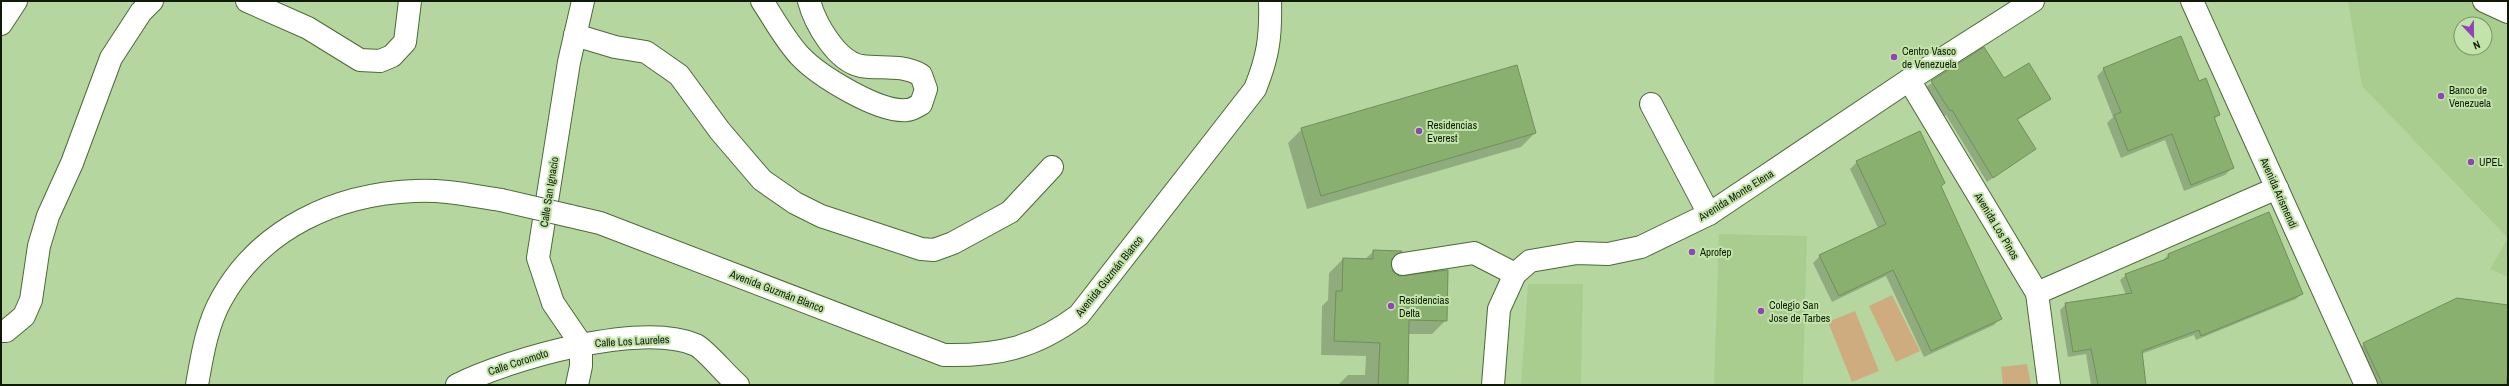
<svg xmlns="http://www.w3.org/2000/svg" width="2509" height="386" viewBox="0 0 2509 386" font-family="'Archivo Narrow',sans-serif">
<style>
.built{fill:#a8cd8f;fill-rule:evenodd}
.green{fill:#ceac80}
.shadow{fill:#0003}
.building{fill:#89b06f;stroke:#708f5b}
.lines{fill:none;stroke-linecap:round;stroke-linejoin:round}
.minor-casing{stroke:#4c6a37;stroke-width:24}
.highway-casing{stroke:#4c6a37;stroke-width:24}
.minor{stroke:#fff;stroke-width:22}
.highway{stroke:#fff;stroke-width:22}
.minor-bridge-casing{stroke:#4c6a37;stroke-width:24;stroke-linecap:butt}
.minor-bridge{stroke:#fff;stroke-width:22}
.poi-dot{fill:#9144b5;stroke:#c2e4ab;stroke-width:1.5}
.labels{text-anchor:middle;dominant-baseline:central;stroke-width:4;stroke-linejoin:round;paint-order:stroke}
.poi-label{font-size:11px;fill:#0e1a05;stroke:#c2e4ab;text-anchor:start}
.street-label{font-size:11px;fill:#0e1a05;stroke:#c2e4ab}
</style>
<rect width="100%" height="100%" fill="#b5d79f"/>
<g class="built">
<path d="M 2348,1 L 2508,1 L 2508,277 L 2490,269 L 2508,238 L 2362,86 ZM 2461,24 L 2485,24 L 2485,48 L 2461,48 Z"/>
<path d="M 1719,234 L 1807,236 L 1803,385 L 1714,385 Z"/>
<path d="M 1528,284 L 1583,284 L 1581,385 L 1521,385 Z"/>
</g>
<g class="green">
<path d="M 1892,295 L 1920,351 L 1896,362 L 1869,306 Z"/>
<path d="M 1855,311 L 1879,371 L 1852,382 L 1828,322 Z"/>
<path d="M 2027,364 L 2031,385 L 2003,385 L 2001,367 Z"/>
</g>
<g class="shadow">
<path d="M 1984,48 L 2003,80 L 2050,99 L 2016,121 L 2035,149 L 1987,182 L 1946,115 L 1944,116 L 1926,87 Z"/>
<path d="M 2104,69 L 2199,82 L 2219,114 L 2214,120 L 2232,168 L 2225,175 L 2184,191 L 2165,140 L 2121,158 L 2107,123 L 2113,117 L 2097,76 Z"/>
<path d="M 1302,129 L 1535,133 L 1521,147 L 1307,209 L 1288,143 Z"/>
<path d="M 1857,162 L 1944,183 L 1940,187 L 2000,318 L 1994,325 L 1924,357 L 1886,276 L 1832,302 L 1813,263 L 1820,256 L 1878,228 L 1850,169 Z"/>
<path d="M 1374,251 L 1399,252 L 1390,261 L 1390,267 L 1446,320 L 1432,334 L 1408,334 L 1407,385 L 1411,385 L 1338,385 L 1348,375 L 1365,375 L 1366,356 L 1321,355 L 1322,306 L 1328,300 L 1329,273 L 1343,259 L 1365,259 Z"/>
<path d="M 2168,255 L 2301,294 L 2296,299 L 2196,340 L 2194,335 L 2141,354 L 2144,385 L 2091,385 L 2086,354 L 2068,357 L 2060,310 L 2066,304 L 2126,295 L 2120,280 L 2126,275 L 2163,260 Z"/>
<path d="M 2508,306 L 2508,363 L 2505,385 L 2369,385 L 2354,354 L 2364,344 Z"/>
</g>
<g class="building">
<path d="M 2181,36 L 2199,81 L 2206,78 L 2220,115 L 2214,117 L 2234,168 L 2191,185 L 2172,134 L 2128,151 L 2114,115 L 2121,112 L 2103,68 Z"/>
<path d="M 1984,47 L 2004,78 L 2029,63 L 2051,99 L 2017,119 L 2036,149 L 1993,178 L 1952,110 L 1950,111 L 1931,81 Z"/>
<path d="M 1517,65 L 1536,133 L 1321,196 L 1301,128 Z"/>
<path d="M 1920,131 L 1945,183 L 1941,186 L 2002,319 L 1931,351 L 1893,270 L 1839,296 L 1819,255 L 1886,224 L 1856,161 Z"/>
<path d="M 2269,212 L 2303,294 L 2201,336 L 2199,330 L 2142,351 L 2146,385 L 2098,385 L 2091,349 L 2073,352 L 2065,303 L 2132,293 L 2125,274 L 2169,258 L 2168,254 Z"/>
<path d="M 1373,250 L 1402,251 L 1391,260 L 1393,272 L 1399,276 L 1448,270 L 1447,321 L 1409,320 L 1408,385 L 1378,385 L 1380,343 L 1334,341 L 1336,291 L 1342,291 L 1343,258 L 1373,259 Z"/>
<path d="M 2457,298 L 2508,305 L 2508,370 L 2506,385 L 2383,385 L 2363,343 Z"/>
</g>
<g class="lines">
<g class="minor-casing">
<g id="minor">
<path d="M 247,1 L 308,28 L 360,60 L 380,61 L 392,56 L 405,42 L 410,1"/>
<path d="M 762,1 C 774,19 785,40 800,56 C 819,76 879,113 907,110 C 912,110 917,106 921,104 L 926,89 L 921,75 C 902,64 882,69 861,66 C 836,61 815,23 809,1"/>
<path d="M 2192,1 L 2366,385"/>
<path d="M 1,24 L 16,1"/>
<path d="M 575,35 L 615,47 L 646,52 L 679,75 L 720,131 L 762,180 L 795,203 L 821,216 L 921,249 L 934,250 L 953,243 L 1010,212 L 1052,167"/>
<path d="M 1909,80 L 2037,293 L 2049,385"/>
<path d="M 1651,104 L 1709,214"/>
<path d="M 570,216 L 600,223 L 944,355 C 998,356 1035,348 1079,315 L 1255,89 C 1268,57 1271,37 1270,1"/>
<path d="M 1403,264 L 1474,253 L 1515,274"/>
<path d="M 2037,293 L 2277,188"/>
<path d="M 1,331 L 6,331 L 24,316 L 31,300 L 39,246 L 48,216 L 72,163 L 111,58 L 141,12 L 152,1"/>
<path d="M 581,344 L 553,303 L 538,258 L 569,62 L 583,1"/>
<path d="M 197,385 C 202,356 207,324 222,298 C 261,228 337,194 414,191 C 443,189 473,196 501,200"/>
<path d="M 457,385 C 509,359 641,321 696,345 C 706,350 727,376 738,385"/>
<path d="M 577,385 L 581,366 L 581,344"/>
<path d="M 1493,385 L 1499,309 L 1515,274 L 1530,261 L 1577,253 L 1608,254 L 1641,247 L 1709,214 L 1909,80 L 2033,1"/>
</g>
</g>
<g class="highway-casing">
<path id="highway" d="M 2484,1 L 2508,12"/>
</g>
<use href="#minor" class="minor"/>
<use href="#highway" class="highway"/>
<g class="minor-bridge-casing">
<path id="minor-bridge" d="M 501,200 L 570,216"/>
</g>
<use href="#minor-bridge" class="minor-bridge"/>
</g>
<g class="poi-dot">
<circle cx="1894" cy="57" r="4"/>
<circle cx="2441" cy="96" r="4"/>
<circle cx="1419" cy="131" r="4"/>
<circle cx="2471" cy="162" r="4"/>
<circle cx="1692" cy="252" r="4"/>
<circle cx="1391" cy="306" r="4"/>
<circle cx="1761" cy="311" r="4"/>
</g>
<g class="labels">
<g class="poi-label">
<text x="1902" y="51">Centro Vasco<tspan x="1902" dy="13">de Venezuela</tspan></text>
<text x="2449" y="90">Banco de<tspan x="2449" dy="13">Venezuela</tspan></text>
<text x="1427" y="125">Residencias<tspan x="1427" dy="13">Everest</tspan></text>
<text x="2479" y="162">UPEL</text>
<text x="1700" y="252">Aprofep</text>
<text x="1399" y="300">Residencias<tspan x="1399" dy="13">Delta</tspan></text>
<text x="1769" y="305">Colegio San<tspan x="1769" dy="13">Jose de Tarbes</tspan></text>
</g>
<g class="street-label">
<text transform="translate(549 192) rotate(-81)">Calle San Ignacio</text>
<text transform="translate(2279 193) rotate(66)">Avenida Arismendi</text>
<text transform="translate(1736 195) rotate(-32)">Avenida Monte Elena</text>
<text transform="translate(1997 226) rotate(59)">Avenida Los Pinos</text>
<text transform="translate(1109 276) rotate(-51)">Avenida Guzmán Blanco</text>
<text transform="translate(777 291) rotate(21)">Avenida Guzmán Blanco</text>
<text transform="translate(632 341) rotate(-3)">Calle Los Laureles</text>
<text transform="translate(518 362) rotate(-18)">Calle Coromoto</text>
</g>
</g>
<rect width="2509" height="386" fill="none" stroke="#0e1a05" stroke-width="4"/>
<g transform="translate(2473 36) rotate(158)"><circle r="19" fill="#c2e4ab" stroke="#7a9369"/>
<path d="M0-3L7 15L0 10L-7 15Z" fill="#9144b5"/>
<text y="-6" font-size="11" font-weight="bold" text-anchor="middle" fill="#0e1a05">N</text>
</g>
</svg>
